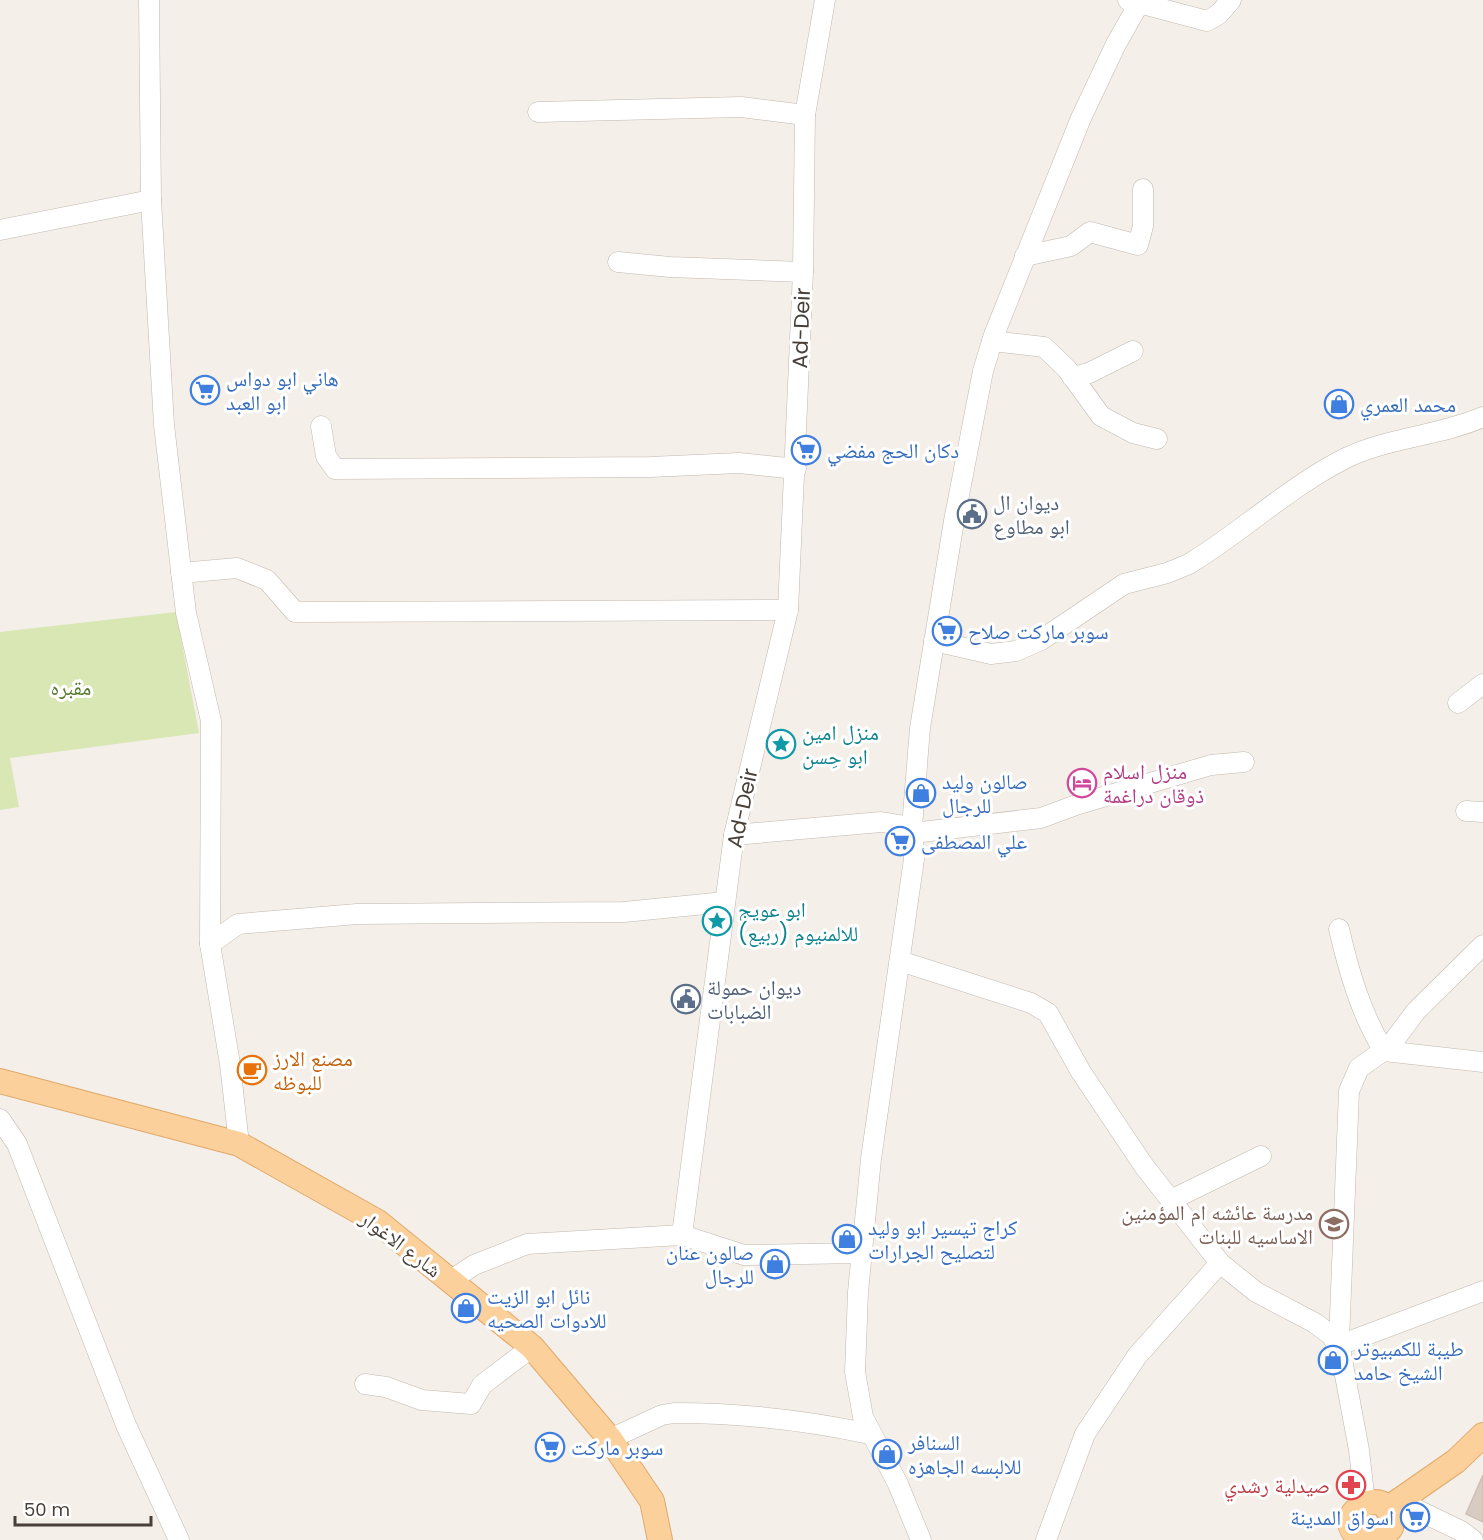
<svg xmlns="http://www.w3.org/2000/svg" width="1483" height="1540" viewBox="0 0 1483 1540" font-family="Poppins,'Noto Naskh Arabic',sans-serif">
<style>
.green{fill:#d8e7b3}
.building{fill:#d8ccc2;stroke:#d0bfb2;stroke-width:1.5}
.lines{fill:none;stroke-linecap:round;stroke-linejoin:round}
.minor-casing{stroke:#c2b8af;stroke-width:21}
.major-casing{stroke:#e1a96a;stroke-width:26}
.minor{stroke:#fff;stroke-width:20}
.major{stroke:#fbd09b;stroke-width:24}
.labels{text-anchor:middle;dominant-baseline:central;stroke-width:6;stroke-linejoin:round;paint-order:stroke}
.street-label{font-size:21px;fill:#483f38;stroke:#fff}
.shop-label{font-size:21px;fill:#366cbe;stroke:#fff;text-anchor:start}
.service-label{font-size:21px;fill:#4e5e75;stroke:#fff;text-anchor:start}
.park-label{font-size:21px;fill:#56792c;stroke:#fff}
.culture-label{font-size:21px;fill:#0d838f;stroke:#fff;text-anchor:start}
.hotel-label{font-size:21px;fill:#b23c85;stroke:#fff;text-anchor:start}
.food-label{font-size:21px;fill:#c56008;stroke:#fff;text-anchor:start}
.education-label{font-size:21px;fill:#785e54;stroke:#fff;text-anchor:end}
.health-label{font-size:21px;fill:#be3a42;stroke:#fff;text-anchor:end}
</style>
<rect width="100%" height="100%" fill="#f4efe9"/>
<path class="green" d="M 176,612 L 199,733 L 10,758 L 19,807 L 0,810 L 0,632 Z"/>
<path class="building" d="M 1483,1475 L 1483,1522 L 1466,1514 Z"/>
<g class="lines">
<g class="minor-casing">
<g id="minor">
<path d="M 149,0 L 151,200 L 164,425 L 186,613 L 211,721 L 210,944"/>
<path d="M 1128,0 L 1207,21 L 1219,14 L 1231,0"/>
<path d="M 538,112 L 741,107 L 805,115"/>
<path d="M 0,230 L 151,200"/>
<path d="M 1025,256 L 1071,246 L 1090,232 L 1138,245 L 1143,226 L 1143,189"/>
<path d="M 618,262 L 670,267 L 803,272"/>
<path d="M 992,341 L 1044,347 L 1067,369 L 1101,416 L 1133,433 L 1157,439"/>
<path d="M 1072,377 L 1089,373 L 1133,351"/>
<path d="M 321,426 L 326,456 L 335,469 L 650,467 L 739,463 L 796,469"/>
<path d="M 181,573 L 237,568 L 267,580 L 295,612 L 788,610"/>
<path d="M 934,641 L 991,654 L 1016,651 L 1041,640 L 1124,584 L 1167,573 L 1189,564 C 1243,531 1290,486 1346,458 C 1390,437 1439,436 1483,417"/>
<path d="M 1458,703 L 1483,684"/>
<path d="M 1466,811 L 1483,812"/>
<path d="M 913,833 L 1041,818 L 1076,805 L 1211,765 L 1244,762"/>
<path d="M 734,835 L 881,822 L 912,827"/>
<path d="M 1339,929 C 1349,972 1361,1014 1384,1051 L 1483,1062"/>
<path d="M 900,961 L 1031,1003 L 1048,1013 L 1081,1072 L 1144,1166 L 1220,1263 L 1256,1292 L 1315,1323 L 1332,1336 L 1341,1354 L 1359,1450 L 1365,1503"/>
<path d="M 0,1119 L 17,1144 L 126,1425 L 179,1540"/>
<path d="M 239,1144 L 230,1064 L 210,944 L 238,924 L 357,914 L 624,912 L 725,902"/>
<path d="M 1171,1200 L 1261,1156"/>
<path d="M 682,1235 L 744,1255 L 861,1253"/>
<path d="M 450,1281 L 474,1265 L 527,1244 L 682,1235 L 734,835 L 788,610 L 803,272 L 805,115 L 825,0"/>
<path d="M 1336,1345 L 1339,1341 L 1349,1091 L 1359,1068 L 1390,1046 L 1416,1011 L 1483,945"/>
<path d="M 1337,1346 L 1483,1291"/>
<path d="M 365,1384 L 386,1387 L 422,1400 L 471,1404 L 482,1385 L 532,1347"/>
<path d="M 610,1439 L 662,1415 L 674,1413 C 741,1413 805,1420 870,1434"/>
<path d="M 1399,1501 L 1461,1531 L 1473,1540"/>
<path d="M 921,1540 L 898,1484 L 863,1417 L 855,1372 L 858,1292 L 871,1159 L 914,859 L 912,827 L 920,728 L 954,521 L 983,371 L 994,335 L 1081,118 L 1116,44 L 1141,0"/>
<path d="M 1046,1540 L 1085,1434 L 1137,1356 L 1220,1263"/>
</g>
</g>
<g class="major-casing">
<g id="major">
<path d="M 0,1081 L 239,1144 L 378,1222 L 532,1347 L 610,1439 L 652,1501 L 660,1540"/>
<path d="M 1387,1509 L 1456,1461 L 1483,1435"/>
<path d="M 1363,1540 C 1321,1514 1397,1476 1391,1528 L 1380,1540"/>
</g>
</g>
<use href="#minor" class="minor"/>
<use href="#major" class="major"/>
</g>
<defs>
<g id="supermarket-ring" transform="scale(1.5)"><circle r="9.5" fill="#fff" stroke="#3f7fe0" stroke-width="1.5"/><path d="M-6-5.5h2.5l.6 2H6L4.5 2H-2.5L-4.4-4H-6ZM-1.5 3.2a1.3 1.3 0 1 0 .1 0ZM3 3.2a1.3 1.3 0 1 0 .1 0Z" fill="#3f7fe0"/></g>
<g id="shop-ring" transform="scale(1.5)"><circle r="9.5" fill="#fff" stroke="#3f7fe0" stroke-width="1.5"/><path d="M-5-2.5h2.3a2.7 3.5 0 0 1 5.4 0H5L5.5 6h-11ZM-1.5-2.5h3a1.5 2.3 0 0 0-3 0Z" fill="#3f7fe0"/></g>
<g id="civic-ring" transform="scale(1.5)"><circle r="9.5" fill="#fff" stroke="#5c6f8a" stroke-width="1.5"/><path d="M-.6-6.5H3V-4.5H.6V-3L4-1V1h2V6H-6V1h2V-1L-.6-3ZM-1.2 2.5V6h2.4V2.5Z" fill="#5c6f8a"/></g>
<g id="sight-ring" transform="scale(1.5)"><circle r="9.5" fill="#fff" stroke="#0f9aa8" stroke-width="1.5"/><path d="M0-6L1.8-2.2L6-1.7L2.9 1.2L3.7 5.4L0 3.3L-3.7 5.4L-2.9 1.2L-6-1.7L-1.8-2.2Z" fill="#0f9aa8"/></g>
<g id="hotel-ring" transform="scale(1.5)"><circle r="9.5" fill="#fff" stroke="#d1479c" stroke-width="1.5"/><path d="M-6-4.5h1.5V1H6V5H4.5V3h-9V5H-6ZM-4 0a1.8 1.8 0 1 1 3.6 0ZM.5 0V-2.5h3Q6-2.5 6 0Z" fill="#d1479c"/></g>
<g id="cafe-ring" transform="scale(1.5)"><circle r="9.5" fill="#fff" stroke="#e8710a" stroke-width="1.5"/><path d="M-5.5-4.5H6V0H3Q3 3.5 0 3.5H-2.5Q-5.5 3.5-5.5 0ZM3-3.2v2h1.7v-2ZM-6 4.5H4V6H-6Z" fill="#e8710a"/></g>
<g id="school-ring" transform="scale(1.5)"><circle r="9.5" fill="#fff" stroke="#8d6e63" stroke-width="1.5"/><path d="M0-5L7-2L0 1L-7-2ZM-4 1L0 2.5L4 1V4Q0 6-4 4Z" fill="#8d6e63"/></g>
<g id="pharmacy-ring" transform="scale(1.5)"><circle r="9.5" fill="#fff" stroke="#e0444e" stroke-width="1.5"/><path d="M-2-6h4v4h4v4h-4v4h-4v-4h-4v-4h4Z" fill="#e0444e"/></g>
</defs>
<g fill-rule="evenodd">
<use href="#supermarket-ring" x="205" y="390"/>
<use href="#shop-ring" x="1339" y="404"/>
<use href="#supermarket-ring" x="806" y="450"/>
<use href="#civic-ring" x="972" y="514"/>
<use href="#supermarket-ring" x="947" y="631"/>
<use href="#sight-ring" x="781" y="744"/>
<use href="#hotel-ring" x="1082" y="783"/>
<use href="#shop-ring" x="921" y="793"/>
<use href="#supermarket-ring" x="900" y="841"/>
<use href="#sight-ring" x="717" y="921"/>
<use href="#civic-ring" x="686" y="999"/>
<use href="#cafe-ring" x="252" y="1070"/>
<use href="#school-ring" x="1334" y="1224"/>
<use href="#shop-ring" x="847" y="1239"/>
<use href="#shop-ring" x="775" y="1264"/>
<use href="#shop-ring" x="466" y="1308"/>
<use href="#shop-ring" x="1333" y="1360"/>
<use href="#supermarket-ring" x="550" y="1447"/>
<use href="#shop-ring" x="887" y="1454"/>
<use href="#pharmacy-ring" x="1351" y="1485"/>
<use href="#supermarket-ring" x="1415" y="1517"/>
</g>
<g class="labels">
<g class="street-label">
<text transform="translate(801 328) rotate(-88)">Ad-Deir</text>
<text transform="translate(742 808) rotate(-78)">Ad-Deir</text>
<text transform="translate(401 1244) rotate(37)">شارع الاغوار</text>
</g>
<g class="shop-label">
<text x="226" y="378">هاني ابو دواس<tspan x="226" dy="24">ابو العبد</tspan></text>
<text x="1360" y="404">محمد العمري</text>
<text x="827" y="450">دكان الحج مفضي</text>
<text x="968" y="631">سوبر ماركت صلاح</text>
<text x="942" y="781">صالون وليد<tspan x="942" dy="24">للرجال</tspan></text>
<text x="921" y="841">علي المصطفى</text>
<text x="868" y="1227">كراج تيسير ابو وليد<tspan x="868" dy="24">لتصليح الجرارات</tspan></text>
<text x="754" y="1252" text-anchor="end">صالون عنان<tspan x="754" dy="24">للرجال</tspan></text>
<text x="487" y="1296">نائل ابو الزيت<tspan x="487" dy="24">للادوات الصحيه</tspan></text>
<text x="1354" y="1348">طيبة للكمبيوتر<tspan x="1354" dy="24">الشيخ حامد</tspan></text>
<text x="908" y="1442">السنافر<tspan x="908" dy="24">للالبسه الجاهزه</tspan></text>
<text x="571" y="1447">سوبر ماركت</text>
<text x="1394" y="1517" text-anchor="end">اسواق المدينة</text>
</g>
<g class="service-label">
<text x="993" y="502">ديوان ال<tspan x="993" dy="24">ابو مطاوع</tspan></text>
<text x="707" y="987">ديوان حمولة<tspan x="707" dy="24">الضبابات</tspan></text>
</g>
<g class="park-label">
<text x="71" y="687">مقبره</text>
</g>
<g class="culture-label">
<text x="802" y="732">منزل امين<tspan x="802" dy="24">ابو حِسن</tspan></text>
<text x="738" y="909">ابو عويج<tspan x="738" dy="24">للالمنيوم (ربيع)</tspan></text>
</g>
<g class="hotel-label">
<text x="1103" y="771">منزل اسلام<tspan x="1103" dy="24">ذوقان دراغمة</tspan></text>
</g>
<g class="food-label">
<text x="273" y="1058">مصنع الارز<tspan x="273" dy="24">للبوظه</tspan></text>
</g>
<g class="education-label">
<text x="1313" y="1212">مدرسة عائشه ام المؤمنين<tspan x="1313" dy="24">الاساسيه للبنات</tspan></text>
</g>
<g class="health-label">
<text x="1330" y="1485">صيدلية رشدي</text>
</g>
</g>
<path d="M15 1516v9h136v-9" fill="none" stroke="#483f38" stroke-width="3"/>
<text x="24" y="1516" font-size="18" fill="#483f38" stroke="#ffffff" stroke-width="4.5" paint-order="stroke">50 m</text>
</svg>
